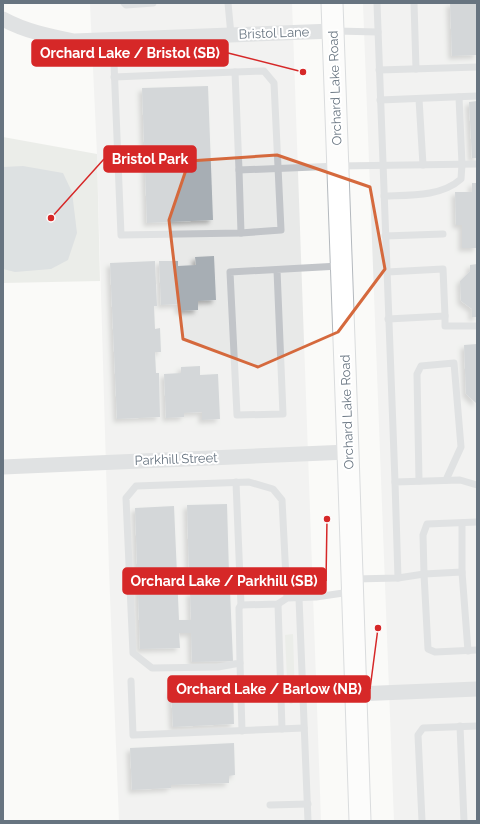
<svg xmlns="http://www.w3.org/2000/svg" width="480" height="824" viewBox="0 0 480 824" font-family="Raleway,sans-serif">
<style>
.built{fill:#e8e9e8}
.green{fill:#daded7}
.water{fill:#bbc3c8}
.building{fill:#a7aeb4;filter:url(#shadow)}
.lines{fill:none;stroke-linecap:round;stroke-linejoin:round}
.secondary-casing{stroke:#b4b9be;stroke-width:23}
.lane{stroke:#c2c5c9;stroke-width:7}
.street{stroke:#c2c5c9;stroke-width:15}
.secondary{stroke:#fff;stroke-width:21}
.marked{fill:none;stroke:#d5693d;stroke-width:3;stroke-linejoin:round}
.labels{text-anchor:middle;dominant-baseline:central;stroke-width:4;stroke-linejoin:round;paint-order:stroke}
.street-label{font-size:13px;fill:#677480;stroke:#fff}
.leader{fill:none;stroke:#d62828;stroke-width:1.5}
.callout-dot{fill:#d62828;stroke:#fff;stroke-width:1.5}
.callout{fill:#d62828;stroke:#d62828;stroke-width:1.5}
.callout-label{font-size:14px;text-anchor:middle;font-weight:bold;fill:#fff}
</style>
<defs>
<filter id="shadow"><feDropShadow dx="-3.5" dy="3.5" stdDeviation="2" flood-color="#0004"/></filter>
</defs>
<rect width="100%" height="100%" fill="#fafaf8"/>
<g class="built">
<path d="M 90,3 L 292,3 L 321,821 L 119,821 L 109,570 L 97,154 Z"/>
<path d="M 363,3 L 477,3 L 477,821 L 394,821 Z"/>
</g>
<g class="green">
<path d="M 3,137 L 97,154 L 100,281 L 3,283 Z"/>
<path d="M 293,634 L 295,700 L 292,704 L 290,704 L 288,701 L 285,635 Z"/>
</g>
<path class="water" d="M 23,166 L 63,173 L 72,192 L 77,233 L 68,260 L 51,269 L 15,272 L 3,269 L 3,167 Z"/>
<g class="building">
<path d="M 450,3 L 477,3 L 477,55 L 452,56 Z"/>
<path d="M 208,86 L 213,220 L 147,223 L 142,88 Z"/>
<path d="M 477,101 L 477,158 L 472,158 L 469,102 Z"/>
<path d="M 472,183 L 477,183 L 477,248 L 462,248 L 462,225 L 456,225 L 455,192 L 472,192 Z"/>
<path d="M 214,256 L 216,300 L 198,301 L 198,310 L 179,311 L 178,304 L 161,305 L 159,261 L 178,261 L 178,266 L 196,265 L 195,257 Z"/>
<path d="M 155,261 L 157,306 L 154,306 L 155,329 L 160,328 L 161,352 L 155,352 L 156,373 L 159,373 L 160,417 L 117,419 L 110,263 Z"/>
<path d="M 477,264 L 477,317 L 472,317 L 472,309 L 461,301 L 460,281 L 470,271 L 470,265 Z"/>
<path d="M 477,344 L 477,403 L 476,403 L 466,394 L 464,345 Z"/>
<path d="M 200,366 L 200,375 L 218,374 L 220,419 L 202,420 L 202,412 L 184,413 L 184,417 L 166,418 L 164,374 L 181,373 L 181,367 Z"/>
<path d="M 227,504 L 229,573 L 189,574 L 187,505 Z"/>
<path d="M 174,506 L 179,620 L 191,620 L 190,592 L 230,590 L 233,661 L 192,662 L 191,633 L 179,633 L 180,648 L 140,649 L 135,508 Z"/>
<path d="M 193,686 L 206,686 L 206,688 L 233,687 L 234,724 L 173,727 L 171,690 L 193,689 Z"/>
<path d="M 234,743 L 235,775 L 229,776 L 229,783 L 171,785 L 171,788 L 132,790 L 130,748 Z"/>
</g>
<g class="lines">
<g class="secondary-casing">
<path id="secondary" d="M 332,3 L 348,452 L 360,821"/>
</g>
<g class="lane">
<path d="M 124,3 L 126,5 L 153,3"/>
<path d="M 228,3 L 231,35"/>
<path d="M 377,3 L 395,482"/>
<path d="M 414,3 L 416,69"/>
<path d="M 336,31 L 378,32"/>
<path d="M 113,39 L 121,235 L 241,233 L 239,170"/>
<path d="M 379,70 L 477,67"/>
<path d="M 235,72 L 264,71 L 274,83 L 281,230 L 241,233"/>
<path d="M 114,77 L 235,72 L 239,170 L 338,166 L 477,164"/>
<path d="M 419,99 L 423,165"/>
<path d="M 380,100 L 477,96"/>
<path d="M 384,196 C 409,195 441,197 461,179 L 462,164 L 459,97"/>
<path d="M 385,236 L 443,234"/>
<path d="M 277,270 L 283,414 L 237,415 L 230,272 L 339,266"/>
<path d="M 387,272 L 443,269 L 445,316"/>
<path d="M 388,319 L 445,316 L 445,326 L 477,326"/>
<path d="M 419,481 L 417,374 L 421,366 L 454,363 L 461,447 L 446,480"/>
<path d="M 236,482 L 241,605"/>
<path d="M 462,523 L 462,572 L 468,651"/>
<path d="M 462,572 L 424,574 L 423,535 L 427,524 L 477,522"/>
<path d="M 398,578 L 424,574 L 428,649 L 435,652 L 477,650"/>
<path d="M 354,579 L 398,578 L 395,482 L 460,480 L 477,485"/>
<path d="M 287,598 L 278,604 L 241,605 L 239,608 L 240,663 L 218,667 L 152,668 L 133,653 L 126,498 L 136,486 L 249,482 L 273,489 L 282,500 L 287,598 L 316,597 L 350,592"/>
<path d="M 299,598 L 308,821"/>
<path d="M 278,604 L 282,729"/>
<path d="M 240,663 L 242,731"/>
<path d="M 131,681 L 133,735 L 304,728"/>
<path d="M 241,685 L 281,684"/>
<path d="M 460,726 L 464,821"/>
<path d="M 270,805 L 308,804"/>
<path d="M 422,821 L 418,735 L 423,728 L 477,726"/>
</g>
<g class="street">
<path d="M 3,19 C 25,31 49,36 74,41 L 333,31"/>
<path d="M 3,467 L 348,452"/>
<path d="M 356,694 L 477,689"/>
</g>
<use href="#secondary" class="secondary"/>
</g>
<path d="M0 0H480V824H0ZM 277,155 L 370,187 L 385,269 L 338,332 L 258,367 L 183,339 L 169,220 L 189,161 Z" fill="#fafaf8" fill-opacity=".55" fill-rule="evenodd"/>
<path class="marked" d="M 277,155 L 370,187 L 385,269 L 338,332 L 258,367 L 183,339 L 169,220 L 189,161 Z"/>
<g class="labels">
<g class="street-label">
<text transform="translate(274 33) rotate(-2)">Bristol Lane</text>
<text transform="translate(335 88) rotate(-92)">Orchard Lake Road</text>
<text transform="translate(347 412) rotate(-92)">Orchard Lake Road</text>
<text transform="translate(176 459) rotate(-2)">Parkhill Street</text>
</g>
</g>
<path class="leader" d="M303 72L228 53M51 218L104 159M327 519L326 581M378 628L370 689"/>
<g class="callout-dot">
<circle cx="303" cy="72" r="4"/>
<circle cx="51" cy="218" r="4"/>
<circle cx="327" cy="519" r="4"/>
<circle cx="378" cy="628" r="4"/>
</g>
<g class="callout">
<rect x="32" y="40" width="196" height="26" rx="4"/>
<rect x="104" y="146" width="92" height="26" rx="4"/>
<rect x="123" y="568" width="203" height="26" rx="4"/>
<rect x="168" y="676" width="202" height="26" rx="4"/>
</g>
<g class="callout-label">
<text x="130" y="58">Orchard Lake / Bristol (SB)</text>
<text x="150" y="164">Bristol Park</text>
<text x="224" y="586">Orchard Lake / Parkhill (SB)</text>
<text x="269" y="694">Orchard Lake / Barlow (NB)</text>
</g>
<rect width="480" height="824" fill="none" stroke="#677480" stroke-width="8"/>
</svg>
